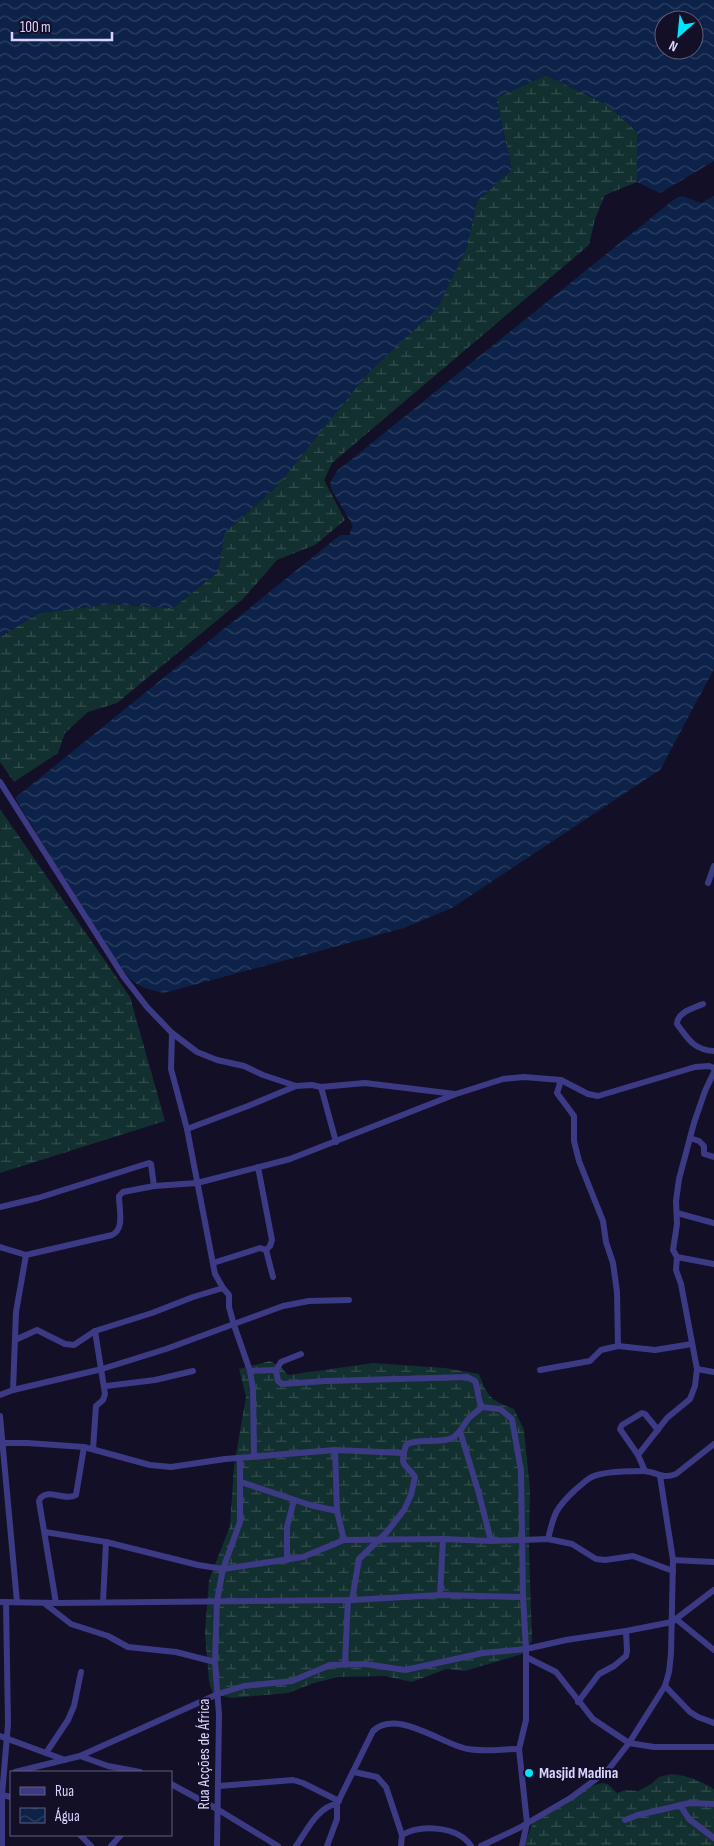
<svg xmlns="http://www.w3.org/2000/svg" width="714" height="1846" viewBox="0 0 714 1846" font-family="'Sofia Sans Condensed',sans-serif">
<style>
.wetland{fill:url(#wetland-marsh)}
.water{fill:url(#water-waves);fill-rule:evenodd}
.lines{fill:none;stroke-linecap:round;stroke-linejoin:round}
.street{stroke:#3d3a85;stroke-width:6}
.poi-dot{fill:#00e5ff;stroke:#130f26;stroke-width:2}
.labels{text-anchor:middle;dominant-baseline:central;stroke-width:4;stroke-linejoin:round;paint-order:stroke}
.street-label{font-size:16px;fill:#d9d4ff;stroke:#130f26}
.poi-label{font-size:16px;font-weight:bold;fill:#d9d4ff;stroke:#130f26;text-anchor:start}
</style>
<defs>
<pattern id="wetland-marsh" width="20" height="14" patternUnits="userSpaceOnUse" patternTransform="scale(1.25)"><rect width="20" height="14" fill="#12302f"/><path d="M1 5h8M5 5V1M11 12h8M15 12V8" fill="none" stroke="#344d4e"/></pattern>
<pattern id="water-waves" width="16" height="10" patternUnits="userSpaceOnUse" patternTransform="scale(1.25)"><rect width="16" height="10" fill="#0c2248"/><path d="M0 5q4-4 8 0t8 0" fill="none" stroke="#2f4163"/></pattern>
</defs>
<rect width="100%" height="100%" fill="#130f26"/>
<g class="wetland">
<path d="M 546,75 L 609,106 L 637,132 L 637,182 L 605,195 L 595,219 L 589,245 L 332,463 L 324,480 L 345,520 L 315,545 L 277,560 L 243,599 L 117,703 L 88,712 L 65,733 L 58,753 L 14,782 L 0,762 L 0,637 L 39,613 L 112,604 L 173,608 L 218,572 L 224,533 L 277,486 L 466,250 L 477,201 L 512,170 L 496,98 Z"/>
<path d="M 0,809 L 130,997 L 165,1121 L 0,1173 Z"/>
<path d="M 270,1361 L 282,1368 L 288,1375 L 373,1363 L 445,1368 L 479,1374 C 488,1398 491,1400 514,1409 L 524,1430 L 530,1489 L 529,1549 L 532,1641 L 522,1654 L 465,1671 L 446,1669 L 412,1682 L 385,1676 L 338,1677 L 314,1683 L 288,1693 L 232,1698 L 213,1694 L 209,1681 L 205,1633 L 209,1580 L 230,1526 L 234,1466 L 246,1397 L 239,1369 Z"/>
<path d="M 671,1774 C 686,1775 701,1781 714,1789 L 714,1846 L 524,1846 L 533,1822 L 588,1787 L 602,1783 L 608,1784 L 617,1793 L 625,1790 L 638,1791 L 651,1784 L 659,1777 Z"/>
</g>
<g class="water">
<path d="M 0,0 L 714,0 L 714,161 L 660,193 L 637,182 L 637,132 L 609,106 L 546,75 L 496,98 L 512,170 L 477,201 L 466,250 L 437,309 L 370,371 L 277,486 L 224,533 L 218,572 L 173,608 L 112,604 L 40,613 L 0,637 ZM 664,20 L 694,20 L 694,50 L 664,50 Z"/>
<path d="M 683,196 L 701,203 L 714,196 L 714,669 L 660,770 L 452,908 L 404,928 L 164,993 C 138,988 132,983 116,962 L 15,798 L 340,535 L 349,535 L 353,526 L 331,489 L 330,483 L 337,471 L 672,201 L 678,197 Z"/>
</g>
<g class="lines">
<g class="street">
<path d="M 0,782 L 123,976 L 147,1007 L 172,1033 L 197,1052 L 217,1060 L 244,1066 L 263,1075 L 296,1086 L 312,1085 L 321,1087 L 365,1083 L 455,1094"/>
<path d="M 708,883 L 714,866"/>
<path d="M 703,1004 C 694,1008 677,1012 677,1024 C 688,1039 694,1050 714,1051"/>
<path d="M 172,1033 L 171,1069 L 187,1129 L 215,1274 L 223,1288 L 229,1295 L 229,1307 L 234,1325 L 250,1371 L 253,1389 L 254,1456"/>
<path d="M 561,1080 L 557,1093 L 574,1116 L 574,1141 L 579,1161 L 603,1221 L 606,1242 L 613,1263 L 617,1292 L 618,1346"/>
<path d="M 321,1087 L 336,1142"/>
<path d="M 187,1129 L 248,1106 L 296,1086"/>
<path d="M 690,1138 L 699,1141 L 704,1146 L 704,1154 L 714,1157"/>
<path d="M 258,1167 L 272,1240 L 270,1246 L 266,1250"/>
<path d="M 0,1207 L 38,1198 L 149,1163 L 151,1164 L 154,1186"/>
<path d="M 677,1213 L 714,1223"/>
<path d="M 0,1247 L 26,1255 L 112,1235 C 125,1229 119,1209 119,1196 L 123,1192 L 154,1186 L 197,1183 L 290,1159 L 456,1094 L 503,1079 L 524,1077 L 561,1080 L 588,1094 L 598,1096 L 695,1067 L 709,1066 L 714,1068"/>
<path d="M 677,1257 L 714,1264"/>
<path d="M 213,1263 L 260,1248 L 266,1250 L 273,1277"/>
<path d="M 15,1340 L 37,1330 L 65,1344 L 74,1345 L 95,1331 L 152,1313 L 193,1297 L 223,1288"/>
<path d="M 697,1369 L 714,1372"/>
<path d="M 276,1370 L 281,1362 L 301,1354"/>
<path d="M 540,1370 L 590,1361 L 601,1350 L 618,1346 L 655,1350 L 692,1344"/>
<path d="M 250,1371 L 276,1370 L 278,1381 L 282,1384 L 326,1381 L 467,1377 L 475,1381 C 479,1390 477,1399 482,1407 L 500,1409 L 512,1419 L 521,1471 L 523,1597 L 526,1649 L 526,1720 L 519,1749 L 527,1823 L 522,1846"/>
<path d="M 106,1386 L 155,1380 L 193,1371"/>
<path d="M 13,1390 L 16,1312 L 26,1255"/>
<path d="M 0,1395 L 13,1390 L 102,1369 L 166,1349 L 283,1306 L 309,1301 L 349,1300"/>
<path d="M 0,1416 L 17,1602"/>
<path d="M 460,1431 L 479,1494 L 491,1541"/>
<path d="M 3,1443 L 27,1443 L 84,1447 L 150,1465 L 171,1467 L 225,1459 L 335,1450 L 404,1453"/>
<path d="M 93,1449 L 96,1406 L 103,1400 L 105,1394 L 95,1331"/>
<path d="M 335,1450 L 337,1511 L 344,1540"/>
<path d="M 638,1455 L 622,1432 L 620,1429 L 622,1425 L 642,1413 L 645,1414 L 658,1430"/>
<path d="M 645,1471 L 638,1455 L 667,1418 L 690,1399 L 695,1386 L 697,1369 L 681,1284 L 676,1270 L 677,1257 L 673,1250 L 677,1224 L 676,1201 L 679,1179 L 694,1123 L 705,1091 L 714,1072"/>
<path d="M 241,1482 L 310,1505 L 337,1511"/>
<path d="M 45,1532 L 106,1542 L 198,1565 L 223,1569 L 303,1557 L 344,1540 L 443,1539 L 491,1541 L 548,1539 L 572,1544 L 596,1559 L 605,1560 L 633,1556 L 673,1571"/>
<path d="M 548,1539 C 554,1513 556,1508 575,1490 C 580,1486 585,1481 590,1478 C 600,1471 631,1471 643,1471 C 656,1471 661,1480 676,1474 L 714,1444"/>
<path d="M 287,1560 L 287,1527 L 294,1500"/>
<path d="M 673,1560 L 714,1562"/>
<path d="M 440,1595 L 443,1539"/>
<path d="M 352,1600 L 359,1559 L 387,1532 L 404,1510 L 411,1495 L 415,1477 C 405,1462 399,1468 406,1445 C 416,1438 439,1444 452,1438 C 461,1433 464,1423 470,1417 C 474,1413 479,1410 482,1407"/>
<path d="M 0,1602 L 56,1603 L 352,1600 L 440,1595 L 523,1597"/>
<path d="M 103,1602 L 106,1542"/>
<path d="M 44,1603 L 71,1624 L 108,1636 L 128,1647 L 176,1652 L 215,1662"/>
<path d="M 56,1603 L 39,1501 C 45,1486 64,1502 76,1495 L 84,1447"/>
<path d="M 676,1619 L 714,1650"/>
<path d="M 526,1657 L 556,1672 L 593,1719 L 629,1743 L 654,1747 L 714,1747"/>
<path d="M 345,1663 L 348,1600"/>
<path d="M 665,1686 L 690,1712 L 698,1717 L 714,1723"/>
<path d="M 578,1702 L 599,1674 L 614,1666 L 626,1656 L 627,1651 L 626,1631"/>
<path d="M 0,1736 L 65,1760"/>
<path d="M 46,1753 L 68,1720 L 74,1706 L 81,1672"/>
<path d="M 80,1756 L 108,1766 L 140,1772"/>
<path d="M 15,1772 L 80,1756 L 218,1694 L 244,1686 L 292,1681 L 330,1665 L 365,1664 L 405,1670 L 483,1653 L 526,1649 L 566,1640 L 626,1631 L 672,1622 L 714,1590"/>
<path d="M 354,1772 L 377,1777 L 386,1787 L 402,1835 L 401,1846"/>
<path d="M 171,1784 L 217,1809 L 278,1846"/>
<path d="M 219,1786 L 293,1780 L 303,1783 L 339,1801"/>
<path d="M 2,1795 L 11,1797"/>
<path d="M 680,1805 L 689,1819 L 714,1838"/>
<path d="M 625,1820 L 638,1815 L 690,1803 L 714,1804"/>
<path d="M 80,1835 L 91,1846"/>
<path d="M 402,1835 C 421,1824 458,1826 471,1846"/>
<path d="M 2,1846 L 2,1795 L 8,1724 L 6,1602"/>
<path d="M 111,1846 L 121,1835"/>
<path d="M 217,1846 L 219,1715 L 215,1662 L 217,1601 L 223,1569 L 240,1522 L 240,1458"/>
<path d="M 296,1846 C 306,1832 318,1806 337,1804"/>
<path d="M 327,1846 L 337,1819 L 337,1804 L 373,1731 C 397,1708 443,1745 468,1749 C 484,1752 502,1749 519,1749"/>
<path d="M 481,1846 L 519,1828 L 572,1797 L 608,1770 L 629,1743 L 665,1686 L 669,1672 L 671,1654 L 673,1560 L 660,1476"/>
</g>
</g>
<circle class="poi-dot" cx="529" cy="1773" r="5"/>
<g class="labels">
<g class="street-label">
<text transform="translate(204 1754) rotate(-90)">Rua Acções de África</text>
</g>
<g class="poi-label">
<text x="539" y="1773">Masjid Madina</text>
</g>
</g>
<rect x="10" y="1771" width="162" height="65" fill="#130f26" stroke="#625e7d"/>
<rect x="20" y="1787" width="25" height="8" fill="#3d3a85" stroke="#625e7d"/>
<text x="55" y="1796" font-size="15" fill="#d9d4ff">Rua</text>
<rect x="20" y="1808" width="25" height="15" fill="url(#water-waves)" stroke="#625e7d"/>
<text x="55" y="1821" font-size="15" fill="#d9d4ff">Água</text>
<g transform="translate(679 35) rotate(207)"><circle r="24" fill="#130f26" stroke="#625e7d"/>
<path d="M0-4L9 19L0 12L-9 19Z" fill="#00e5ff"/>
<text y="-8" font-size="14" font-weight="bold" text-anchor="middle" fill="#d9d4ff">N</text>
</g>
<path d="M12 32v8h100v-8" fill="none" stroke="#d9d4ff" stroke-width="2.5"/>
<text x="20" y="32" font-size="15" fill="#d9d4ff" stroke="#130f26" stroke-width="4" paint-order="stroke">100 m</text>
</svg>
